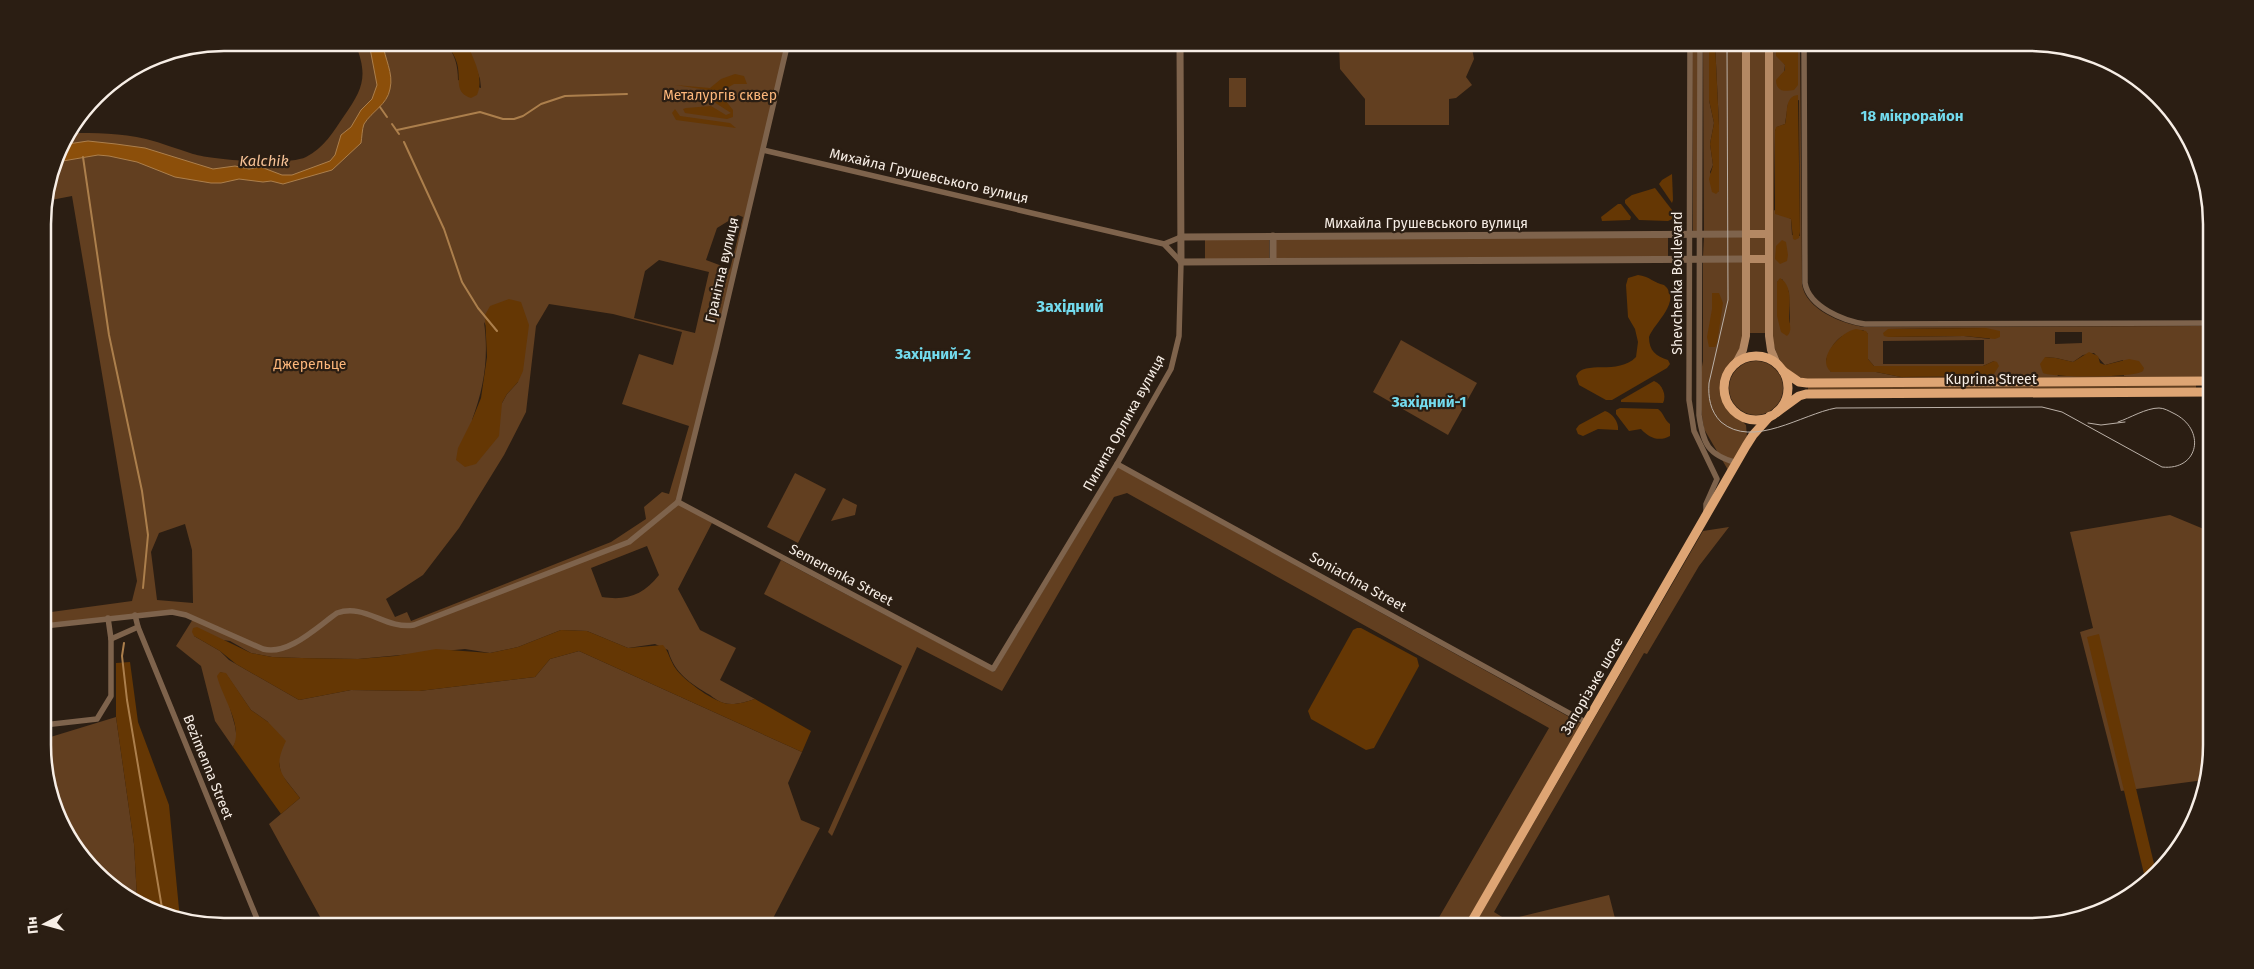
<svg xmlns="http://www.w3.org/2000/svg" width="2254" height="969" viewBox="0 0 2254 969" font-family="'Fira Sans',sans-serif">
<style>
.green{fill:#623f20;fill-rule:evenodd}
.forest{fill:#653704}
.water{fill:#8c4f0a;stroke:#ac7f4c}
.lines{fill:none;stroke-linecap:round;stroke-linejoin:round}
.stream{stroke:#ac7f4c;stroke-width:2}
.minor{stroke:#7e634c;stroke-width:5.5}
.tertiary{stroke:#7e634c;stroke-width:7}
.secondary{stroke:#b48863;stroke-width:8}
.primary{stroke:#dea574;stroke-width:9}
.tram{stroke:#bbb1a8;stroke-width:1}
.labels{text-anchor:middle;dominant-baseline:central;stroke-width:4.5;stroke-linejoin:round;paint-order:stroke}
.park-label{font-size:14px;fill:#fdb77b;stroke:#2b1e13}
.street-label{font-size:14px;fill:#f7eee6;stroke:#2b1e13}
.neighbourhood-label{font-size:15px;font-weight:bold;fill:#73dbee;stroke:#2b1e13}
.water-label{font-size:15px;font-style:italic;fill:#f7c296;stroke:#2b1e13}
.quarter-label{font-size:16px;font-weight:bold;fill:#73dbee;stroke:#2b1e13}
.rim{fill:none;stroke:#f7eee6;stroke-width:2.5}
</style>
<rect width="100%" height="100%" fill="#2b1e13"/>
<g class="green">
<path d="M 355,43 L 445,43 C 455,53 458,66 458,80 L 481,88 L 480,79 L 467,43 L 788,43 L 678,502 L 712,523 L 678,589 L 700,630 L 736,648 L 720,680 L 755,699 C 746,702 733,706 724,703 C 719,702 714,698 710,695 C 691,684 674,673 668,650 L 655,644 L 628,648 L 587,631 L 561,630 L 518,647 L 490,653 L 465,649 L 358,659 L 301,658 L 272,657 L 251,653 L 230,641 L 194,636 L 220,651 L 229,660 L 299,700 L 351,690 L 419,691 L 535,677 L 550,659 L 579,651 L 802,752 L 788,783 L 801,820 L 820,828 L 769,926 L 320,926 L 324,924 L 269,824 L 300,798 L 281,774 L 278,756 L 268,722 L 251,710 L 226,674 L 220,672 L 235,726 L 237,739 L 233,747 L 215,721 L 201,666 L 176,646 L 193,619 L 179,613 L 44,626 L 44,613 L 132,601 L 137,581 L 72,196 L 46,201 L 61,144 L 70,133 C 95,133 121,133 146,139 C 162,143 177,149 193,154 C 213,160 288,166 306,157 C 324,148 333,132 344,116 C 364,88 368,75 355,43 ZM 738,215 L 743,217 L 730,269 L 706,260 L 717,228 ZM 659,260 L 709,272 L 695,333 L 634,318 L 645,271 ZM 549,304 L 613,314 L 682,332 L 673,365 L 639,354 L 622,404 L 689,426 L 669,494 L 662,492 L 644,507 L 646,519 L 611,542 L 411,621 L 407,612 L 395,617 L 386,599 L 423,575 L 459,528 L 504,455 L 526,412 L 536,326 ZM 484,322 L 518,382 L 507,394 L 502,403 L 472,420 C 484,388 489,357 484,322 ZM 185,524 L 192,550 L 193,603 L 157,600 L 151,552 L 159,533 ZM 647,546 L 659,575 C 643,595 627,601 602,597 L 591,568 Z"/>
<path d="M 1339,43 L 1471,43 L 1474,59 L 1466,77 L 1472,85 L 1456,98 L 1449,99 L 1449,125 L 1365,125 L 1365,99 L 1340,69 Z"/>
<path d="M 1692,43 L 1698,43 L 1698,232 L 1693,232 Z"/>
<path d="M 1703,43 L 1709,43 L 1709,100 L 1714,123 L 1710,144 L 1713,165 L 1710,172 L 1719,192 L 1719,125 L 1715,43 L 1743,43 L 1743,232 L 1704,232 Z"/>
<rect x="1749" y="43" width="17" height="189"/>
<path d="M 1772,43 L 1776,43 L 1775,50 L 1785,65 L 1784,74 L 1780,76 L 1798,85 L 1798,43 L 1800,43 L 1802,284 C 1805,309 1842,324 1864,327 L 2203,326 L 2204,377 L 1807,379 C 1785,375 1775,356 1772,336 ZM 1799,100 L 1800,236 L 1792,235 L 1791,219 L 1774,210 L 1774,200 L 1775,131 L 1777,127 L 1785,124 L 1788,104 ZM 1782,279 L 1789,292 L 1790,324 L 1778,304 L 1777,282 ZM 1986,328 L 1990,339 L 1964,336 L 1888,337 L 1888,329 ZM 1863,330 L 1868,334 L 1868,359 L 1874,366 L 1983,366 L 1994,361 L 1989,376 L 1901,377 L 1876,372 L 1831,372 L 1826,360 C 1835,338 1840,334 1863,330 ZM 2082,332 L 2082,343 L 2055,344 L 2055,332 ZM 1984,340 L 1984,364 L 1883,364 L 1883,341 ZM 2094,353 L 2105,365 L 2123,360 L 2124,376 L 2058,376 L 2045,357 L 2056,358 L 2073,362 L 2083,355 Z"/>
<rect x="1229" y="78" width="17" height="29"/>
<path d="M 1743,236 L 1743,257 L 1703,257 L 1704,237 Z"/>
<rect x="1749" y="236" width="17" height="21"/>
<path d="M 1668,237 L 1668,257 L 1276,258 L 1275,239 Z"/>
<rect x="1205" y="239" width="64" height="20"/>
<path d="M 1703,262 L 1743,262 C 1743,286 1746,312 1743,336 C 1740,363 1705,381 1729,410 C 1734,416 1741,419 1746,425 L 1747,437 L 1728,470 L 1704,429 L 1698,389 L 1703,361 Z"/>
<rect x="1749" y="262" width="17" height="71"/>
<path d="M 1401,340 L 1477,383 L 1448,435 L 1373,392 Z"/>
<circle cx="1756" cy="388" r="27"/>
<path d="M 2196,384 L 2196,390 L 1808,391 L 1808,386 Z"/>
<path d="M 1118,467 L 1582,724 L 1464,926 L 1434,926 L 1549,728 L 1127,493 L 1114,497 L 1002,691 L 917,647 L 832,836 L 828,832 L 902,666 L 764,594 L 781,560 L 994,672 Z"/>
<path d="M 795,473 L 826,489 L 798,543 L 767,527 Z"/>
<path d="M 843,498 L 857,505 L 855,515 L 831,521 Z"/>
<path d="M 2170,515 L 2211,532 L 2211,745 L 2204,780 L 2121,791 L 2080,632 L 2093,628 L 2070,532 Z"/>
<path d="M 1729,527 L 1699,566 L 1647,654 L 1644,653 L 1494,912 L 1507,920 L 1609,895 L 1617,926 L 1474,926 L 1703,531 Z"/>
<path d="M 116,717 L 134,844 L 137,898 L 80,855 L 44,768 L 44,739 Z"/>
</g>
<g class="forest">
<path d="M 445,43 L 467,43 C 473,59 485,78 477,95 L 471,98 C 455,93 460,81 458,68 C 457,59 451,49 445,43 Z"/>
<path d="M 1709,43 L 1715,43 L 1719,125 L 1719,191 L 1716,194 L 1712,192 L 1709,179 L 1713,165 L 1710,144 L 1714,123 L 1709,100 Z"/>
<path d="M 1776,43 L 1798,43 L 1798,85 L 1794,90 C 1784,92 1776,91 1776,80 L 1785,70 L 1785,65 L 1776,56 Z"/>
<path d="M 735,74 L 744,76 L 747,84 L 734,84 L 720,92 L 675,85 L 710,88 L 721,79 Z"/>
<path d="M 687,92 L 722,96 L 733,110 L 733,117 L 727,119 L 685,113 L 683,109 L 686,108 L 711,106 L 726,115 L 731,113 L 714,102 L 686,98 L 685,95 Z"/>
<path d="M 1798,95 L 1800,232 L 1799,238 L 1795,240 L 1793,239 L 1791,219 L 1775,214 L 1775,131 L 1776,127 L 1785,124 C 1788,114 1784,96 1798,95 Z"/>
<path d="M 675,109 L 680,116 L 730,123 L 736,128 L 676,120 L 672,113 Z"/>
<path d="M 1672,174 L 1673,200 L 1672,203 L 1659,184 L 1662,180 Z"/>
<path d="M 1655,188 L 1672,210 L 1672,219 L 1668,221 L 1639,220 L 1625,203 L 1625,200 L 1632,195 Z"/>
<path d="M 1618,204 L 1621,204 L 1631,217 L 1630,220 L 1602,221 L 1601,217 Z"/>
<path d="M 1782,240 L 1786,242 L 1788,255 L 1787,261 L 1780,264 L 1775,259 L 1776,246 Z"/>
<path d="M 1638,275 C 1649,276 1654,283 1664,285 C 1683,301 1654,323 1649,337 C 1649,351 1656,356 1668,360 L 1670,364 L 1667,368 L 1612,400 L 1606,400 L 1579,385 L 1576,376 C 1584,359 1618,376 1636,357 L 1638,342 L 1635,329 L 1628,317 L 1626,285 L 1628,278 Z"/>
<path d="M 1780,278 C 1793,286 1789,304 1789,316 C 1789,324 1793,330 1787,336 L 1781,332 L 1777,316 L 1777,282 Z"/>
<path d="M 1712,293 L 1719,293 L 1723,303 L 1717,343 L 1715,347 L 1709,347 L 1707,337 L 1712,309 Z"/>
<path d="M 509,299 L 521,302 L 529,325 L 523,371 L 518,382 L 507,394 L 502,403 L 499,436 L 476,464 L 465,467 L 456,460 L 458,448 L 472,420 L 481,398 L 487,357 L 485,315 L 490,306 Z"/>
<path d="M 1986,328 L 2000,331 L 2000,337 L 1995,339 L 1964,336 L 1888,337 L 1884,336 L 1883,333 L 1888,329 Z"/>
<path d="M 1856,329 L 1866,331 L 1868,334 L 1868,359 L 1874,366 L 1983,366 L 1994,361 L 1997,362 L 1999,366 L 1994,374 L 1982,376 L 1901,377 L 1876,372 L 1831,372 C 1815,358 1842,331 1856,329 Z"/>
<path d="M 2089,352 L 2098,356 L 2100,363 L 2105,365 L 2129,359 L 2139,361 L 2144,368 L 2143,371 C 2135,378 2054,378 2043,373 L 2040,364 L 2045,357 L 2056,358 L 2073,362 Z"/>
<path d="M 1654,381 C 1662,384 1667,395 1663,403 L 1621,402 L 1621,400 Z"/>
<path d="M 1620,408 L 1658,409 C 1664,413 1664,420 1670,424 L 1670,436 C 1659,442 1649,438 1641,429 L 1629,431 L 1616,414 L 1616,410 Z"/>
<path d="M 1605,411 C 1612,413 1619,422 1618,430 L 1598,429 L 1583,436 L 1578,434 L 1576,429 L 1579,425 Z"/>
<path d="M 197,627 L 251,653 L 272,657 L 301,658 L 358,659 L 395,656 L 436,649 L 490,653 L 518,647 L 561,630 L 587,631 L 628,648 L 663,645 C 669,652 670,661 676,669 C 684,680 710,699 724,703 C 733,706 746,702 755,699 L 811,731 L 802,752 L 579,651 L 550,659 L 535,677 L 419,691 L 351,690 L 299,700 L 236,664 L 220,651 L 194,636 L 192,632 L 193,628 Z"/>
<path d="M 1357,628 L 1361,628 L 1417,658 L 1419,666 L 1374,748 L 1366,750 L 1311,719 L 1308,711 L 1353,630 Z"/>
<path d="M 2099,634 L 2156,872 L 2146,882 L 2087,637 Z"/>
<path d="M 130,662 L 138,722 L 169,805 L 179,909 L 181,918 L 155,913 L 137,898 L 134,844 L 116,717 L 116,663 Z"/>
<path d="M 220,672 L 226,673 L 251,710 L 268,722 L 286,741 C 272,769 282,775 300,798 L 281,814 L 233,747 C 244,726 222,697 217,676 Z"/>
</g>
<path class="water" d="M 369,43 L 383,43 C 384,58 394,73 390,89 C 387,105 372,111 364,124 C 362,129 362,137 361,143 L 332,170 L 283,184 L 271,181 L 263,182 L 239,179 L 221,183 L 211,183 L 175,177 L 137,162 L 109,156 L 98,155 L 57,162 L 61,145 L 88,141 L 116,144 L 145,148 L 213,169 L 235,166 L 249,169 L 261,167 L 282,175 L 292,175 L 330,161 L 335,155 L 341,135 L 351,127 L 361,110 L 372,99 L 377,85 Z"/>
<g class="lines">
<g class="stream">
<path d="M 380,107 L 387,117"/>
<path d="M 392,124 L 399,134"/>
<path d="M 397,130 L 480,112 L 503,119 L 514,119 L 523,116 L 541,104 L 565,96 L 627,94"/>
<path d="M 404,142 L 444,229 L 462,282 L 478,308 L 497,331"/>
<path d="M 83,157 L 109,335 L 142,491 L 148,535 L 143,588"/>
<path d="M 124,643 L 122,656 L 127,700 L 163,914"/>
</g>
<g class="minor">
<path d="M 1690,42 L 1689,400 L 1694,431 L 1717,479 L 1706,504 L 1706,514"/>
<path d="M 1700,42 L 1699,415 C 1703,444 1708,455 1737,463"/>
<path d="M 1804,42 L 1805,283 C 1809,307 1844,321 1865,324 L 2210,323"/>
<path d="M 1164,244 L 1181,237"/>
<path d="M 1117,464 L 1587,723"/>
<path d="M 678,502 L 993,669 L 1117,464 L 1171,369 L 1179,336 L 1181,262 L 1164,244 L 763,150"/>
<path d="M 678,502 L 716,349 L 788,42"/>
<path d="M 135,615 L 138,627 L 260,926"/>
<path d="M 44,626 L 172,612 L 186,615 L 263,649 C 288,656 317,627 337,613 C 365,603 386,630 414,625 L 629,542 L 678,502"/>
<path d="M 111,639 L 138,627"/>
<path d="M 44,725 L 97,719 L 111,696 L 111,639 L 108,618"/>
</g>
<g class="tertiary">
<path d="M 1180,42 L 1181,262 L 1746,259"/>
<path d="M 1273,236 L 1273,261"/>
<path d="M 1181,237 L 1746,234"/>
<path d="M 2207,381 L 2207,194"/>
</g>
<g class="secondary">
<path d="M 1769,42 L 1769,336 L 1771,350 L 1777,364"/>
<path d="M 1746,234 L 1769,234"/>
<path d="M 1746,259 L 1769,259"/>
<path d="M 1736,363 L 1743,350 L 1746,336 L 1746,42"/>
</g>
<g class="primary">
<circle cx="1756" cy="388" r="32"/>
<path d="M 1783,371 L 1799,382 L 1807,383 L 2210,381"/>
<path d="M 1777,412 L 1799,396 L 1806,394 L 2211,392"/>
<path d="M 1469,926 L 1746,446 L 1753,435 L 1770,416"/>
</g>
<g class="tram">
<path d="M 1727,42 L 1728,300 L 1709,383 C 1708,397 1710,411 1721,422 C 1753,449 1802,414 1836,408 L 2042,407 L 2062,412 L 2162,467 C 2199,471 2207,429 2173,413 C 2169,411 2164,408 2159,408 C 2146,408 2130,418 2118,422"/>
<path d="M 2088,423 L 2101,425 L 2125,422"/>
</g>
</g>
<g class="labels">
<g class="park-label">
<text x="720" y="95">Металургів сквер</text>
<text x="310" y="364">Джерельце</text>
</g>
<g class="street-label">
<text transform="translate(929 176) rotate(13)">Михайла Грушевського вулиця</text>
<text x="1426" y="223">Михайла Грушевського вулиця</text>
<text transform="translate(722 270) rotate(-77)">Гранітна вулиця</text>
<text transform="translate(1677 283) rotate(-90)">Shevchenka Boulevard</text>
<text x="1991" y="379">Kuprina Street</text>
<text transform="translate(1124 423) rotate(-61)">Пилипа Орлика вулиця</text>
<text transform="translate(841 575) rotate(28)">Semenenka Street</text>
<text transform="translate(1358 582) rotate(29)">Soniachna Street</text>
<text transform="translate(1592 686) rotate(-60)">Запорізьке шосе</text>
<text transform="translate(208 767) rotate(68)">Bezimenna Street</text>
</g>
<g class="neighbourhood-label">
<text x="1912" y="116">18 мікрорайон</text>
<text x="933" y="354">Західний-2</text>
<text x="1429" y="402">Західний-1</text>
</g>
<g class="water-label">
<text x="264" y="161">Kalchik</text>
</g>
<g class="quarter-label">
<text x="1070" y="306">Західний</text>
</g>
</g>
<path d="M0 0H2254V969H0ZM224 51H2030A173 173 0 0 1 2203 224V745A173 173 0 0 1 2030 918H224A173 173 0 0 1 51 745V224A173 173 0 0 1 224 51Z" fill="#2b1e13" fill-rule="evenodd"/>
<path class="rim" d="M224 51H2030A173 173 0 0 1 2203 224V745A173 173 0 0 1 2030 918H224A173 173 0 0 1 51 745V224A173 173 0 0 1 224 51Z"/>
<g transform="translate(45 924) rotate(264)" stroke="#2b1e13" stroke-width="4" paint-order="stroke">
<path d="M0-4L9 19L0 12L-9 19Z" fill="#f7eee6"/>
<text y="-8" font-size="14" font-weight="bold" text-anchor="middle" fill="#f7eee6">Пн</text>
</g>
</svg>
